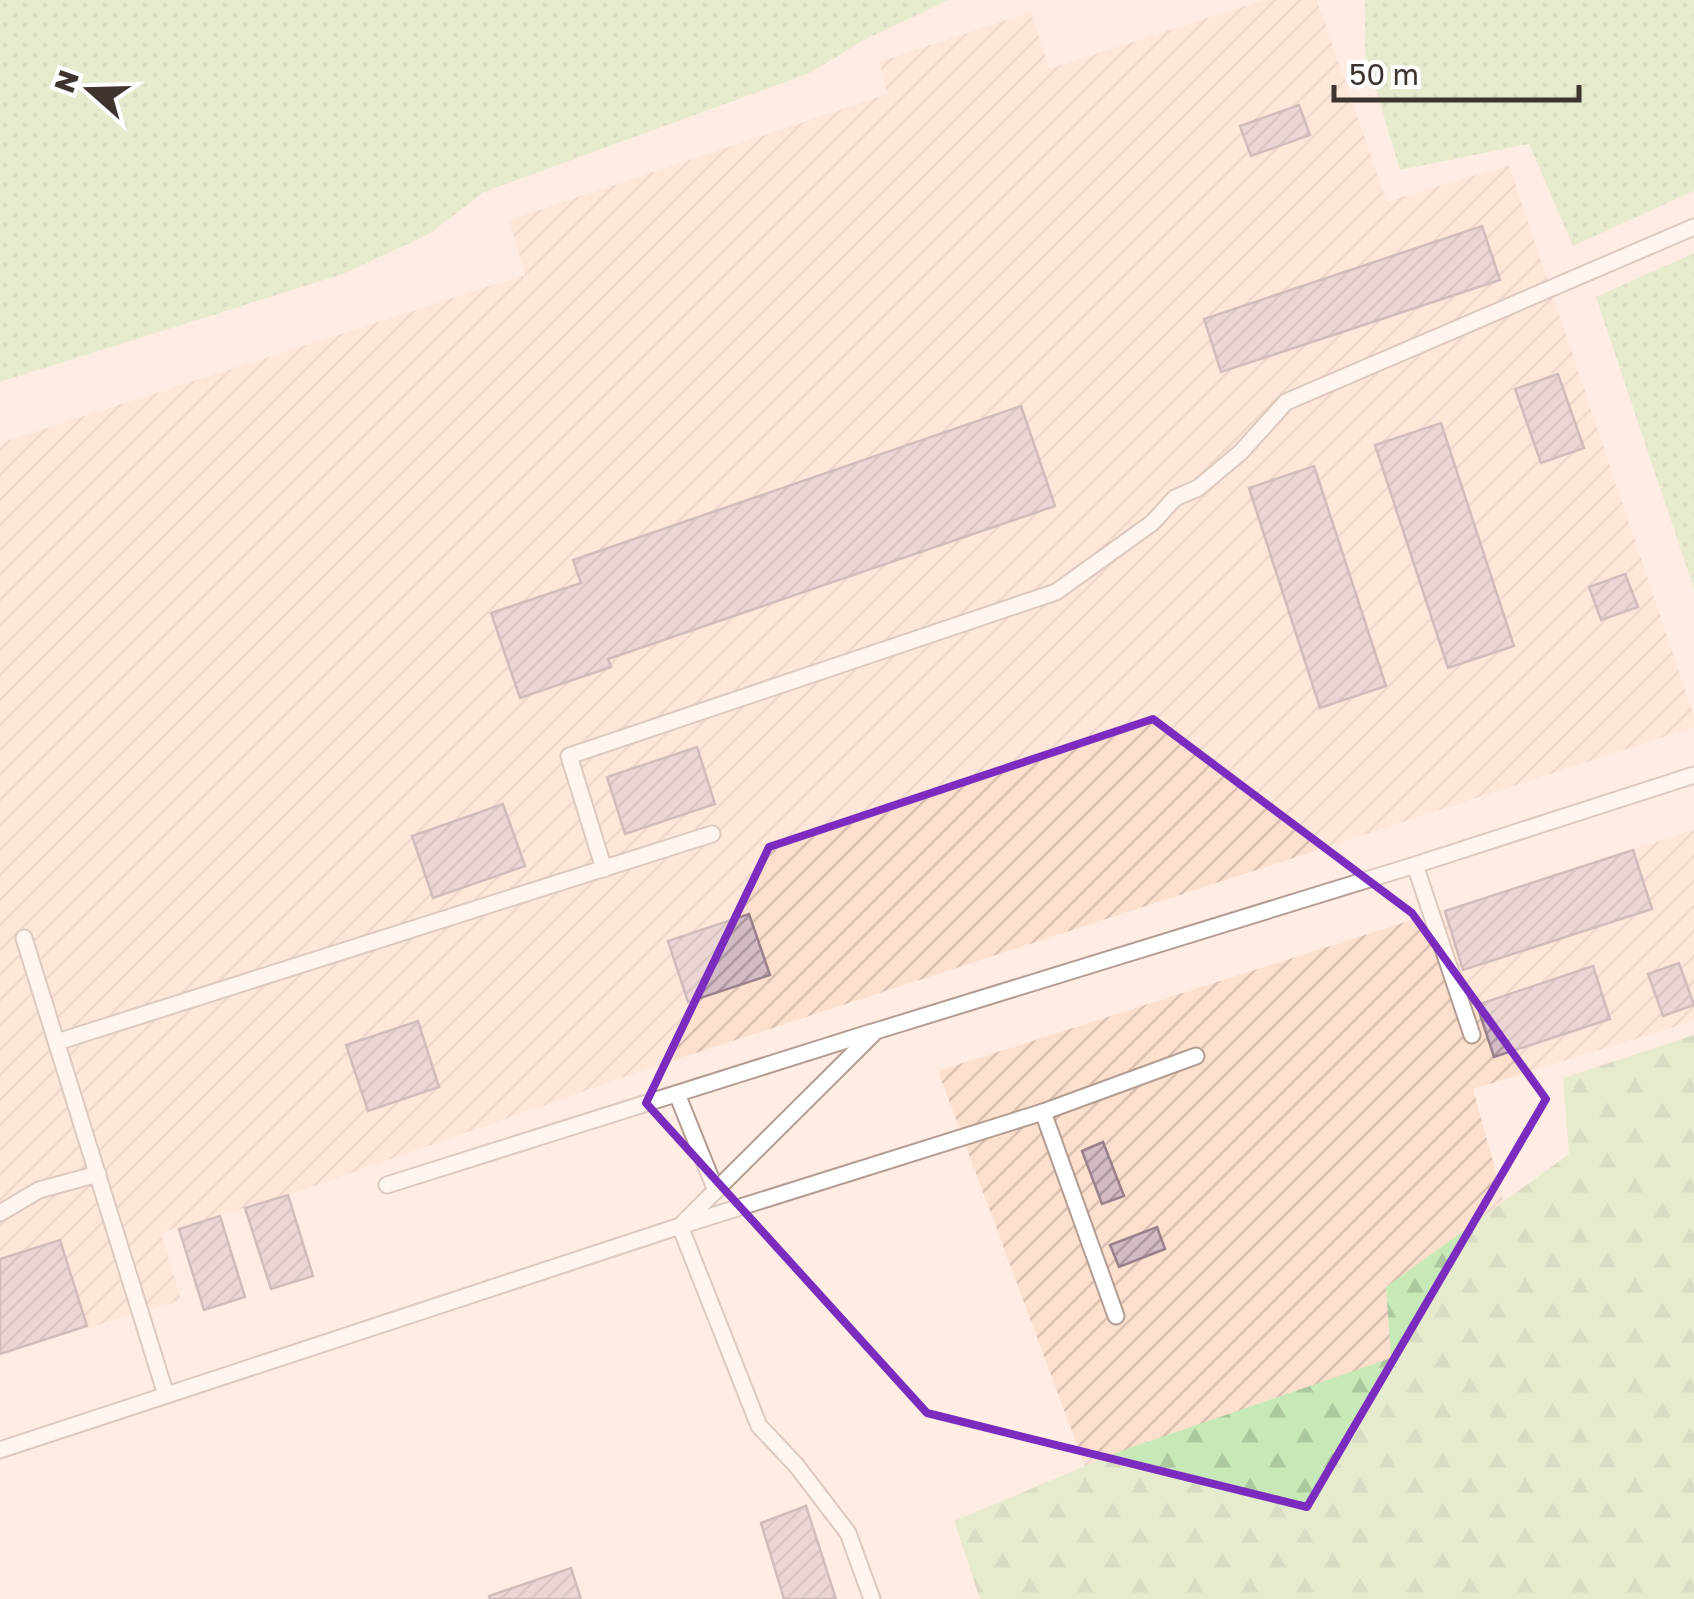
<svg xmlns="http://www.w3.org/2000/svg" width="1694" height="1599" viewBox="0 0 1694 1599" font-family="'Golos Text',sans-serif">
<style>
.industrial{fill:url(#industrial-furrows)}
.grass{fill:url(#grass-dots)}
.forest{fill:url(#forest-firs)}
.building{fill:url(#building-hatch);stroke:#98818b;stroke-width:2.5}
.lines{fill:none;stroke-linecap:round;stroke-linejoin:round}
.service-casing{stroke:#b39d92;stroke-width:19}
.service{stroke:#fff;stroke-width:15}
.marked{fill:none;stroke:#7b2cbf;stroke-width:8;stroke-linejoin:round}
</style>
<defs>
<pattern id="industrial-furrows" width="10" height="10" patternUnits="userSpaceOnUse" patternTransform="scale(2.5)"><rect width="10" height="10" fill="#fddfce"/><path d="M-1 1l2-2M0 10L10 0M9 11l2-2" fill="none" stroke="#dac0b1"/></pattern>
<pattern id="grass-dots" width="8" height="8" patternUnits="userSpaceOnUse" patternTransform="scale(2.5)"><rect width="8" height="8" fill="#c7e8b7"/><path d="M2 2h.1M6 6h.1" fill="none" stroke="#acc89e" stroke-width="1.8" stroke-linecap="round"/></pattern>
<pattern id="forest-firs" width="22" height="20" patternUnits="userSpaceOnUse" patternTransform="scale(2.5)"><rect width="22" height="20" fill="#c7e8b7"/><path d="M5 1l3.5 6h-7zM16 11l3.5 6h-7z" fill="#acc89e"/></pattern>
<pattern id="building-hatch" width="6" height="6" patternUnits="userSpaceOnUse" patternTransform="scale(2.5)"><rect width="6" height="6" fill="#d3bbc5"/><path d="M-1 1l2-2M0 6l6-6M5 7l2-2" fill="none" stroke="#ac99a0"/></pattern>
</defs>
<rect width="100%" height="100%" fill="#ffece2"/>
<g class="industrial">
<path d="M 1264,0 L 1317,0 L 1387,202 L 1509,165 L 1694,717 L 1694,727 L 653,1067 L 288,1195 L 161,1233 L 181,1300 L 0,1354 L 0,443 L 525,275 L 509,220 L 888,94 L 879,62 L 1031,12 L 1049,69 Z"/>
<path d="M 1694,830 L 1694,1021 L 1473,1089 L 1549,1365 L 1102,1512 L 938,1071 Z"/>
</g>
<g class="grass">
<path d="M 0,0 L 949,0 L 862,41 L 810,73 L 484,192 L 429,234 L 343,274 L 0,382 Z"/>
<path d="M 1365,0 L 1694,0 L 1694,191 L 1573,246 L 1529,144 L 1400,170 L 1365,53 Z"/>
<path d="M 1694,253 L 1694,589 L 1596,297 Z"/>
</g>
<path class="forest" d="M 1694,1035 L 1694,1599 L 980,1599 L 954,1521 L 1121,1451 L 1391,1358 L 1386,1287 L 1569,1154 L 1563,1078 Z"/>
<g class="building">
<path d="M 1299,105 L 1310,135 L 1251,156 L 1240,126 Z"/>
<path d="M 1482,226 L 1500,280 L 1221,372 L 1204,319 Z"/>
<path d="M 1558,374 L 1584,448 L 1541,463 L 1515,389 Z"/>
<path d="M 1021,406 L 1055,506 L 608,659 L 611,667 L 520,698 L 491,613 L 581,583 L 573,560 Z"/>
<path d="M 1441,423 L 1514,646 L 1448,668 L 1375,445 Z"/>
<path d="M 1314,466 L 1386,686 L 1320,708 L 1249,488 Z"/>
<path d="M 1625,574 L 1638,607 L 1601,620 L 1589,587 Z"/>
<path d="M 697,747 L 715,804 L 625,834 L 607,777 Z"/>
<path d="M 503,804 L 525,866 L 433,898 L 412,836 Z"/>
<path d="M 1633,850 L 1652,909 L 1463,970 L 1445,911 Z"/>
<path d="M 749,914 L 770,975 L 688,1002 L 668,941 Z"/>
<path d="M 1679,963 L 1694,1005 L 1663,1016 L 1648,974 Z"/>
<path d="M 1593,966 L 1610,1019 L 1494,1057 L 1477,1005 Z"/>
<path d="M 418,1021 L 439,1087 L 368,1111 L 346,1045 Z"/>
<path d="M 1103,1142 L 1124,1196 L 1102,1204 L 1082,1151 Z"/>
<path d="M 288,1195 L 313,1276 L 271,1289 L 245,1208 Z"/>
<path d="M 220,1216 L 245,1297 L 204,1310 L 179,1229 Z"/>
<path d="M 1157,1227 L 1165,1249 L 1119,1267 L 1110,1245 Z"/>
<path d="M 60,1240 L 87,1326 L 0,1354 L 0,1259 Z"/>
<path d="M 806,1506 L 836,1599 L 784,1599 L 761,1523 Z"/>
<path d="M 571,1568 L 581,1599 L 490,1599 L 489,1596 Z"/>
</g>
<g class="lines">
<g class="service-casing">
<g id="service">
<path d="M 1415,865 L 1472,1035"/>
<path d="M 604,869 L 569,756 L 1056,592 L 1152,523 L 1175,498 L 1198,488 L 1241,452 L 1286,402 L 1694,227"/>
<path d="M 24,938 L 166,1395"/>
<path d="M 57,1042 L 712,834"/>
<path d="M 677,1094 L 716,1191"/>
<path d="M 1043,1112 L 1116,1316"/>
<path d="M 387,1185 L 872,1032"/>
<path d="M 0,1213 L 39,1190 L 98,1174"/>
<path d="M 0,1450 L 680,1226 L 876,1031 L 1415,865 L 1694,775"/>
<path d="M 872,1599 L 848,1533 L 796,1465 L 759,1426 L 680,1226 L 1043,1112 L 1196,1056"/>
</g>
</g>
<use href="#service" class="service"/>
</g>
<path d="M0 0H1694V1599H0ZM 1153,719 L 1412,913 L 1546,1099 L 1307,1507 L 927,1413 L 646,1103 L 769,847 Z" fill="#ffece2" fill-opacity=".55" fill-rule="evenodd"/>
<path class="marked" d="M 1153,719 L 1412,913 L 1546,1099 L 1307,1507 L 927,1413 L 646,1103 L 769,847 Z"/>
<g transform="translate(90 90) rotate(290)" stroke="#ffffff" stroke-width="8" paint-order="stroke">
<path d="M0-8L18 38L0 25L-18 38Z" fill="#3d342f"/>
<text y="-15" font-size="28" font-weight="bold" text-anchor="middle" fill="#3d342f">N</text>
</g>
<path d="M1334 85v15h245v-15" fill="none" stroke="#3d342f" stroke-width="5"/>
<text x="1349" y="85" font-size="30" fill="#3d342f" stroke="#ffffff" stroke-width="8" paint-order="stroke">50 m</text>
</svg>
